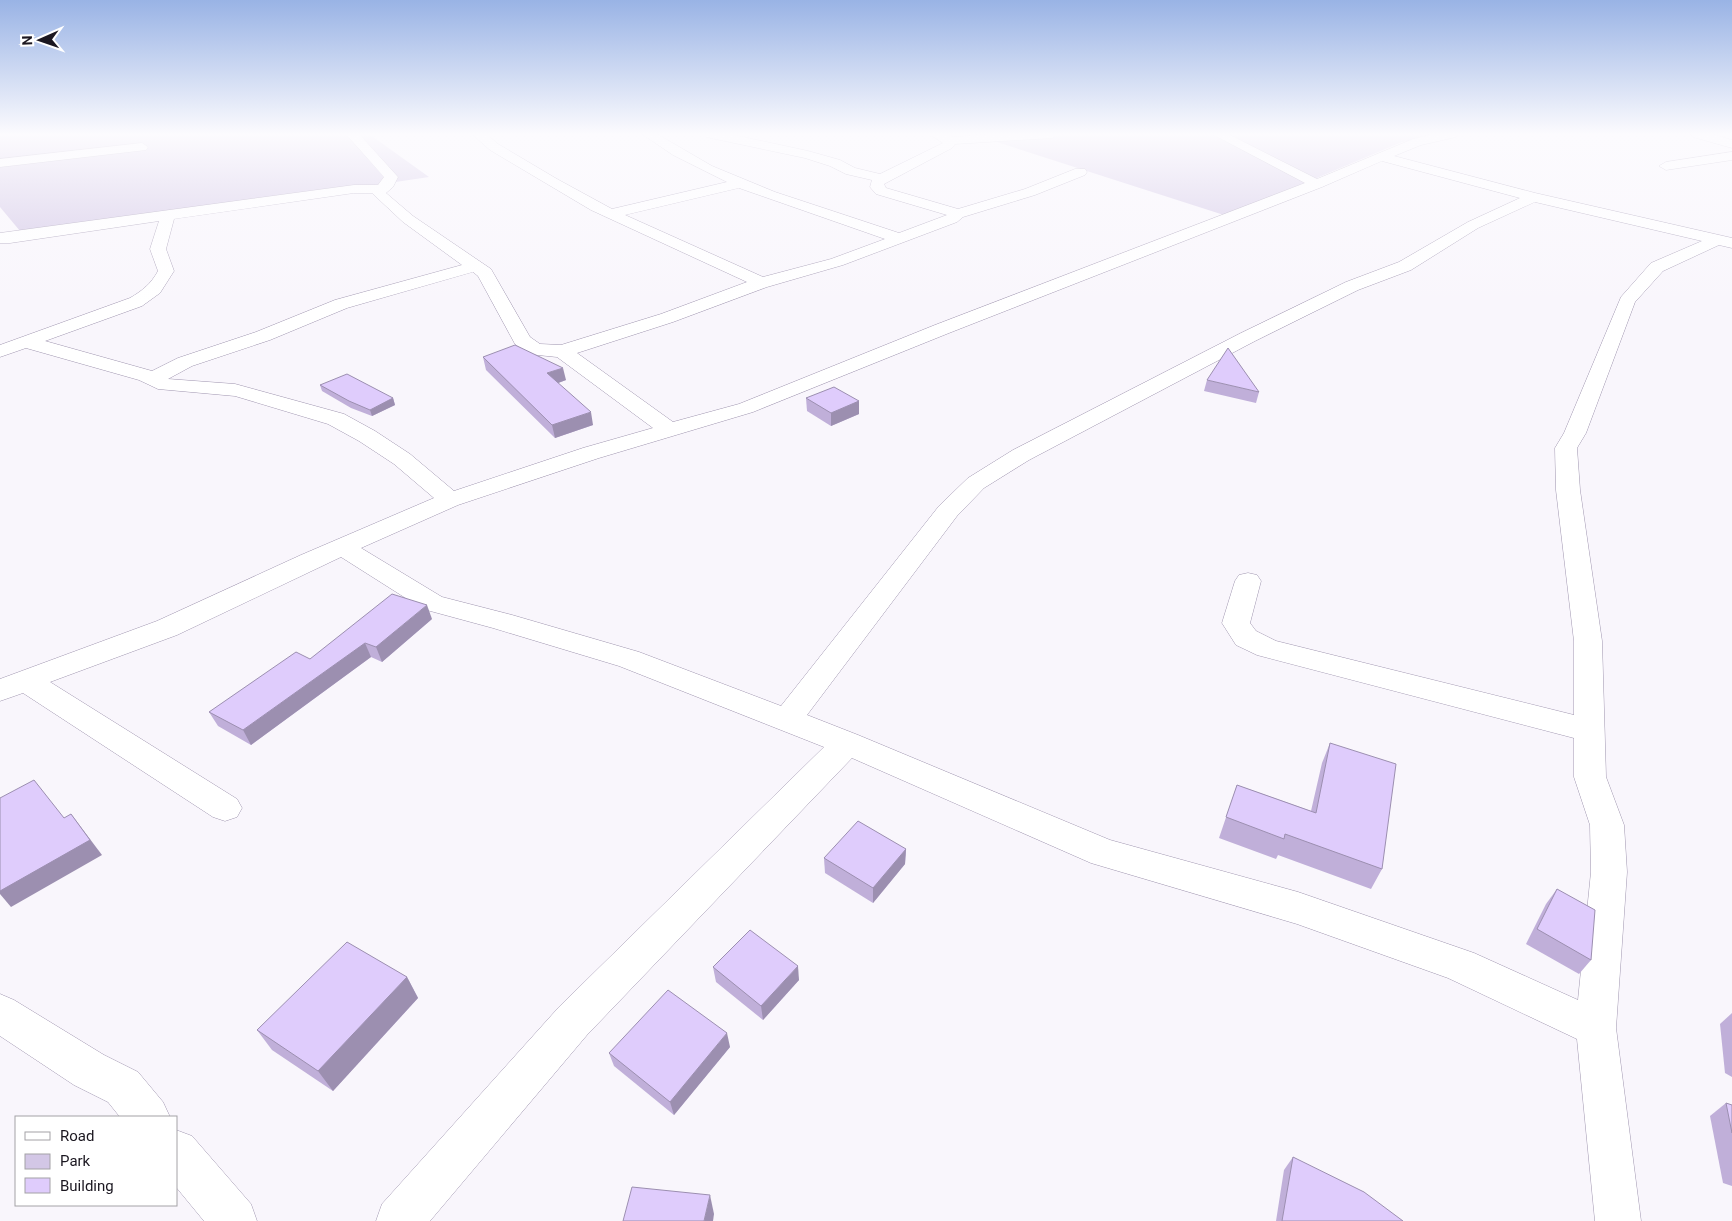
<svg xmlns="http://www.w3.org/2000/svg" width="1732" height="1221" viewBox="0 0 1732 1221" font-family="Roboto,sans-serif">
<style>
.green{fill:#d3c7e6}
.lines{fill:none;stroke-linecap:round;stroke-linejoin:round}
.minor-casing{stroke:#a096b0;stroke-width:1}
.minor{fill:#fff;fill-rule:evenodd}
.wall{fill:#c0afd9}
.shaded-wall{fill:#9c8fb0}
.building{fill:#dfccfc;stroke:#9c8fb0}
</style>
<rect width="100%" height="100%" fill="#f9f6fc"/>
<g class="green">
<path d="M 0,134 L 369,134 L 429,177 L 25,237 L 0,207 Z"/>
<path d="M 972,134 L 1461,134 L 1402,142 L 1227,216 Z"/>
</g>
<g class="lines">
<g class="minor-casing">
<g id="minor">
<path d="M 346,134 L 359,134 L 398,177 L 393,187 L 386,193 L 413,216 L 491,269 L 530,337 L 540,344 L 561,345 L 661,314 L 747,282 L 591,210 L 490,150 L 472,134 L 486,134 L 498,144 L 557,179 L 612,209 L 727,182 L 673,155 L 642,134 L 657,134 L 712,166 L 775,192 L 899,233 L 947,215 L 876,194 L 870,187 L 872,180 L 846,174 L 830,166 L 805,158 L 706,137 L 704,134 L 729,134 L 808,151 L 840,160 L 855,168 L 880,174 L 943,143 L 929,134 L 949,134 L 953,137 L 993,134 L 1058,134 L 1052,138 L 955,144 L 952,148 L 884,184 L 886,188 L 958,209 L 1025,189 L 1075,169 L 1085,169 L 1087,172 L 1085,175 L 1035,195 L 963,217 L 957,222 L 843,265 L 767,287 L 673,322 L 577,353 L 673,422 L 739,404 L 935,325 L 1305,183 L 1212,134 L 1228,134 L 1317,179 L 1413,139 L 1434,134 L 1458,134 L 1456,137 L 1421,145 L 1394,156 L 1535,193 L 1732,238 L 1732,248 L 1719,245 L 1663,271 L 1635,302 L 1586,433 L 1577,448 L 1580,490 L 1602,641 L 1606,777 L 1624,825 L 1627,872 L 1616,1028 L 1641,1221 L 1595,1221 L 1577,1039 L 1448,978 L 1297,924 L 1091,863 L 852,758 L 587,1035 L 430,1221 L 376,1221 L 382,1204 L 559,1007 L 824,747 L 619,666 L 493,628 L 423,609 L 341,557 L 177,635 L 50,682 L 237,799 L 242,808 L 237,817 L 225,821 L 213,817 L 23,693 L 0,701 L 0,679 L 157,621 L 301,555 L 434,498 L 394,464 L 359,441 L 328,424 L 235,396 L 158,389 L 139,380 L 26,348 L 0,357 L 0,345 L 130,298 C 142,291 151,284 158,271 L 150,249 L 159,221 L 10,243 L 0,243 L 0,233 L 354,185 L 378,185 L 384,177 ZM 1382,161 L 1520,198 L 1468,222 L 1399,262 L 1346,282 L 1241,333 L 1013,450 L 968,478 L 939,506 L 781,706 L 639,652 L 512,615 L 442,597 L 361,548 L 458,505 L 599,458 L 753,412 L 949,333 L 1322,187 ZM 739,188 L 885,239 L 831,259 L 763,277 L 625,215 ZM 354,193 L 372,193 L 403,222 L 462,265 L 335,300 L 256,332 L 178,358 L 152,371 L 45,341 L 142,306 L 160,293 L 174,271 L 166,249 L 174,219 ZM 1535,202 L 1702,241 L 1651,263 L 1621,297 L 1564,433 L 1555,448 L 1556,490 L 1574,641 L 1574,715 L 1276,641 L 1256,631 L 1250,623 L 1261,581 L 1257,575 L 1248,573 L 1239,575 L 1235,581 L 1222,623 L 1236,645 L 1257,655 L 1574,738 L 1574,777 L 1590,825 L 1591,872 L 1578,1000 L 1474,953 L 1298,892 L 1110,840 L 858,735 L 807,715 L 957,516 L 984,488 L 1029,460 L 1255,341 L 1358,290 L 1411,270 L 1478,228 ZM 473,272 L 478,276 L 515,344 L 528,354 L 557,357 L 653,428 L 583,448 L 454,491 L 410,454 L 375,431 L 344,414 L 235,384 L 168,379 L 192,366 L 270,340 L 347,308 Z"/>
<path d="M 1691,134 L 1712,134 L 1732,140 L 1732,148 L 1693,137 Z"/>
<path d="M 142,143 L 148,147 L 146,150 L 0,167 L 0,159 Z"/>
<path d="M 1732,152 L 1732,160 L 1666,170 L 1659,166 L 1666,162 Z"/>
<path d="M 0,994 L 14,1000 L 104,1055 L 138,1072 L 163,1102 L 170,1117 L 120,1117 L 108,1102 L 74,1085 L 0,1036 Z"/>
<path d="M 176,1130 L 192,1136 L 251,1204 L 257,1221 L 204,1221 L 176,1187 Z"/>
</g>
</g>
<use href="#minor" class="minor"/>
</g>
<g class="wall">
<path d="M 483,357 L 566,380 L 558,383 L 593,425 L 555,438 L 486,370 Z"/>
<path d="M 1207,380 L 1259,392 L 1256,403 L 1204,391 Z"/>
<path d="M 320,385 L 393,398 L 395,405 L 372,416 L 351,408 L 322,391 Z"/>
<path d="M 806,398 L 859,401 L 859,414 L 831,426 L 807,411 Z"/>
<path d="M 432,619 L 382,662 L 371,657 L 251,745 L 218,726 L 209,712 L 310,659 Z"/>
<path d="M 1330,743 L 1382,869 L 1371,889 L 1278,855 L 1276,859 L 1219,838 L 1237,785 L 1311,811 L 1322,763 Z"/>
<path d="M 906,849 L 905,864 L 873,903 L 825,873 L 824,858 Z"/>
<path d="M 1557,889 L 1591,960 L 1579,974 L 1526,944 L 1546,904 Z"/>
<path d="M 713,967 L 799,980 L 763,1020 L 716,982 Z"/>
<path d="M 407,977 L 418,998 L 333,1091 L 272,1050 L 257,1030 Z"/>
<path d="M 1732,1013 L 1732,1077 L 1725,1073 L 1720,1024 Z"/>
<path d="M 730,1047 L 674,1115 L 614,1066 L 609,1053 Z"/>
<path d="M 1726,1103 L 1732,1105 L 1732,1186 L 1723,1183 L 1710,1116 Z"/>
<path d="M 1293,1157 L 1403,1221 L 1276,1221 L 1284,1170 Z"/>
</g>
<g class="shaded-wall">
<path d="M 563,368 L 566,380 L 550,386 L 547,373 Z"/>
<path d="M 393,398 L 395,405 L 372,416 L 370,410 Z"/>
<path d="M 859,401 L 859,414 L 831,426 L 831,413 Z"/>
<path d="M 591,412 L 593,425 L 555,438 L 552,425 Z"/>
<path d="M 427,605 L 432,619 L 382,662 L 376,647 Z"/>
<path d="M 365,643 L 371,657 L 251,745 L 243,730 Z"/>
<path d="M 71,814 L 102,855 L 11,907 L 0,894 L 0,891 Z"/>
<path d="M 906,849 L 905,864 L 873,903 L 873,888 Z"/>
<path d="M 798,966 L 799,980 L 763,1020 L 761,1006 Z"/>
<path d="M 407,977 L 418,998 L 333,1091 L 318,1071 Z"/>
<path d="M 727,1033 L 730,1047 L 674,1115 L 670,1102 Z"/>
<path d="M 710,1195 L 714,1214 L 713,1221 L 704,1221 Z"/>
</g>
<g class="building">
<path d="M 515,345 L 563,368 L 547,373 L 591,412 L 552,425 L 483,357 Z"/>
<path d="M 1228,348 L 1259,392 L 1207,380 Z"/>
<path d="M 347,374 L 393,398 L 370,410 L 349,401 L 320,385 Z"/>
<path d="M 834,387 L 859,401 L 831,413 L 806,398 Z"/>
<path d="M 392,594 L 427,605 L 376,647 L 365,643 L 243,730 L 209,712 L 296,652 L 310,659 Z"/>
<path d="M 1330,743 L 1396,764 L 1382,869 L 1285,834 L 1284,839 L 1226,817 L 1237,785 L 1316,813 Z"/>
<path d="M 34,780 L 64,818 L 71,814 L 90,840 L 0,891 L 0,798 Z"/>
<path d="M 858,821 L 906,849 L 873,888 L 824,858 Z"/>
<path d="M 1557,889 L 1595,910 L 1591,960 L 1537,929 Z"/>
<path d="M 750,930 L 798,966 L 761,1006 L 713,967 Z"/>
<path d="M 347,942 L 407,977 L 318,1071 L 257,1030 Z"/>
<path d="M 668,990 L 727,1033 L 670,1102 L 609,1053 Z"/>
<path d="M 1726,1103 L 1732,1105 L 1732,1133 Z"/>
<path d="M 1293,1157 L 1364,1192 L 1403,1221 L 1282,1221 Z"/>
<path d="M 632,1187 L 710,1195 L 704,1221 L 623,1221 Z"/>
</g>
<linearGradient id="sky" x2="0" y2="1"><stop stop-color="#99b3e5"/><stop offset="0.44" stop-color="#fcfbfe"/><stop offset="1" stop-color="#fcfbfe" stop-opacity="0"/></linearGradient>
<rect width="1732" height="305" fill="url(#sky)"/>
<rect x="15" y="1116" width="162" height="90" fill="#ffffff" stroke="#a4a2a6"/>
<rect x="25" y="1132" width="25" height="8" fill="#ffffff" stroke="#a4a2a6"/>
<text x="60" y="1141" font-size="15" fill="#1b1720">Road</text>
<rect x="25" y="1154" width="25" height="15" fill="#d3c7e6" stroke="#a4a2a6"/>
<text x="60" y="1166" font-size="15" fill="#1b1720">Park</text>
<rect x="25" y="1178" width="25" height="15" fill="#dfccfc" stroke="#a4a2a6"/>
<text x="60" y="1191" font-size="15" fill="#1b1720">Building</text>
<g transform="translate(40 40) rotate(268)" stroke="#ffffff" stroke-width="4" paint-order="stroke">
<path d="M0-4L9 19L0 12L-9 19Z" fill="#1b1720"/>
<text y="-8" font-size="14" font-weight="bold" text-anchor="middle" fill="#1b1720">N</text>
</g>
</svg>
